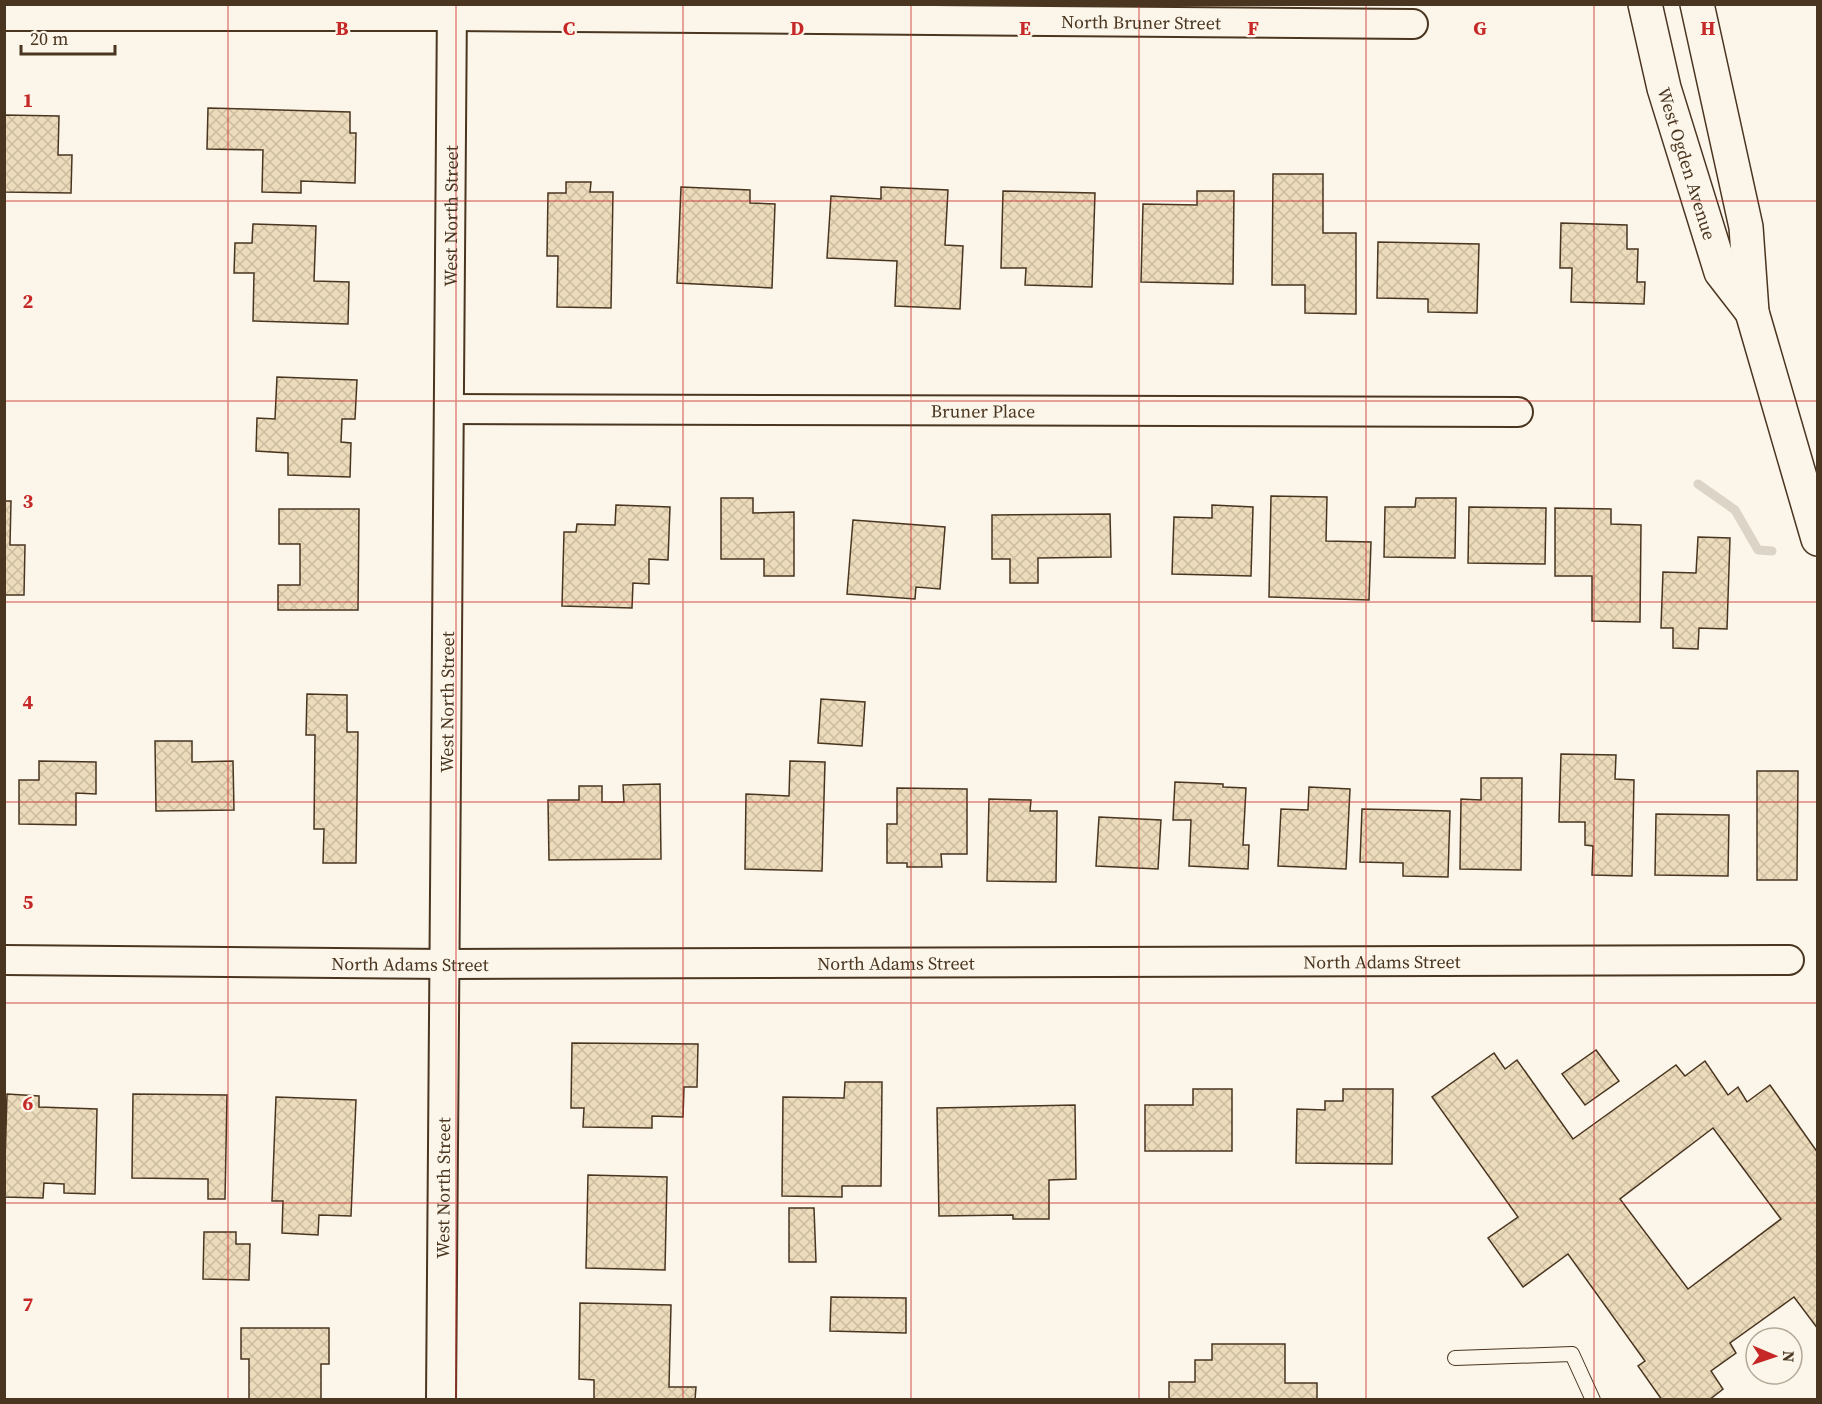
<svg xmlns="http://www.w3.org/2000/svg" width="1822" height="1404" viewBox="0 0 1822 1404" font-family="'Source Serif 4',serif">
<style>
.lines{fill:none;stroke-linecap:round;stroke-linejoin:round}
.stream{stroke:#dcd4c6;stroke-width:9}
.building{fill:url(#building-cross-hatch);stroke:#4a3520;stroke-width:1.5;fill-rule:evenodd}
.service-casing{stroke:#4a3520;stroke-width:16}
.minor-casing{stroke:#4a3520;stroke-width:32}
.primary-casing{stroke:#4a3520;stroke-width:36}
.service{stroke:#fbf6e9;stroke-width:14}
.minor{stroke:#fbf6e9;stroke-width:28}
.primary{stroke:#fbf6e9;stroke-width:33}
.grid{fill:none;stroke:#c62828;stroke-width:1.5;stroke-opacity:0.55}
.labels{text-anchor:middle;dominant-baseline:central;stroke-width:4.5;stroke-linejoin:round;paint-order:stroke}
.street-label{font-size:18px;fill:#4a3520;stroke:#fbf6e9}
.grid-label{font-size:20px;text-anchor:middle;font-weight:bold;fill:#c62828;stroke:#fbf6e9;stroke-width:4.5;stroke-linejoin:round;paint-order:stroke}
</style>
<defs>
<pattern id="building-cross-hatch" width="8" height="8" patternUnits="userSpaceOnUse" patternTransform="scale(1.5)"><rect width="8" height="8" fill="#ecdcbc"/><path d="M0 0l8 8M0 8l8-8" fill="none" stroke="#ccbda1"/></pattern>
</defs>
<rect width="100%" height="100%" fill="#fbf6e9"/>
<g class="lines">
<path class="stream" d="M 1698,484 L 1735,510 L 1758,550 L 1772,551"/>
</g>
<g class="building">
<path d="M 208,108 L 350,112 L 350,133 L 356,133 L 355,183 L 301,181 L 301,193 L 262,192 L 263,150 L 207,149 Z"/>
<path d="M 4,115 L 59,116 L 58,155 L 72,155 L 71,193 L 4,192 Z"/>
<path d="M 1273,174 L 1323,174 L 1323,233 L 1356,233 L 1356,314 L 1305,313 L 1305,285 L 1272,285 Z"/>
<path d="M 566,182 L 591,182 L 590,192 L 613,192 L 611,308 L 557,307 L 558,256 L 547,256 L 548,193 L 566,193 Z"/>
<path d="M 681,187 L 750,190 L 750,203 L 775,204 L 772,288 L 677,283 Z"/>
<path d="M 881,187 L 948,190 L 945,245 L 963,246 L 960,309 L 895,306 L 897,261 L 827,258 L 831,196 L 881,199 Z"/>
<path d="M 1003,191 L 1095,193 L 1092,287 L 1025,285 L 1026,268 L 1001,268 Z"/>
<path d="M 1197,191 L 1234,191 L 1233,284 L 1141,282 L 1143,204 L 1197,205 Z"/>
<path d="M 1561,223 L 1627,225 L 1627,249 L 1638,249 L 1637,282 L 1645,282 L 1644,304 L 1571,302 L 1572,268 L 1560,268 Z"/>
<path d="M 253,224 L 316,226 L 314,281 L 349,282 L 348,324 L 253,321 L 254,273 L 234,273 L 235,243 L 252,243 Z"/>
<path d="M 1378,242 L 1479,244 L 1477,313 L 1428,312 L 1428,299 L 1377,298 Z"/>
<path d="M 277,377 L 357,380 L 355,419 L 342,419 L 341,442 L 351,443 L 350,477 L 288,475 L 288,453 L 256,451 L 257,418 L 275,419 Z"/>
<path d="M 1271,496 L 1327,497 L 1326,541 L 1371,542 L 1369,600 L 1269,597 Z"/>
<path d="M 721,498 L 753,498 L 753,513 L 794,512 L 794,576 L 764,576 L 764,559 L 721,559 Z"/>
<path d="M 1416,498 L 1456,498 L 1455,558 L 1384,557 L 1385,507 L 1415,507 Z"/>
<path d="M 4,501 L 11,501 L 10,545 L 25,545 L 24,595 L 4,595 Z"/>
<path d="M 616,505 L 670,507 L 668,560 L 649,559 L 649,584 L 633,583 L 632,608 L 562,606 L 564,532 L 576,532 L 577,524 L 615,525 Z"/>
<path d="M 1212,505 L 1253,507 L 1251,576 L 1172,574 L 1174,517 L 1212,518 Z"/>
<path d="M 1469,507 L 1546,508 L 1545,564 L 1468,563 Z"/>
<path d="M 1555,508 L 1611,509 L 1611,524 L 1641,525 L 1640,622 L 1592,621 L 1592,576 L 1555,576 Z"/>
<path d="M 279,509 L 359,509 L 358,610 L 278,610 L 278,585 L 300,585 L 300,544 L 279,544 Z"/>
<path d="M 1110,514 L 1111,557 L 1038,558 L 1038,583 L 1010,583 L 1010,559 L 992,559 L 992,515 Z"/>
<path d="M 853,520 L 945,527 L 940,589 L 916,587 L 915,599 L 847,594 Z"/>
<path d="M 1698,537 L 1730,538 L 1727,629 L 1699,628 L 1698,649 L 1673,648 L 1673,628 L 1661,628 L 1663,572 L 1696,573 Z"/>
<path d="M 307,694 L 347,695 L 347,732 L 358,732 L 356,863 L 323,863 L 324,829 L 314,829 L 315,735 L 306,735 Z"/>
<path d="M 821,699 L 865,702 L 862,746 L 818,743 Z"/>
<path d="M 155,741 L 192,741 L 192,762 L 233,761 L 234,810 L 156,811 Z"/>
<path d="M 1561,754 L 1616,755 L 1615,779 L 1634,780 L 1632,876 L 1592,875 L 1593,846 L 1585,845 L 1585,822 L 1559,822 Z"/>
<path d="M 39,761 L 96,762 L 96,794 L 76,793 L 76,825 L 19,824 L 19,780 L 39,780 Z"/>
<path d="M 790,761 L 825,762 L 822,871 L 745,869 L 746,794 L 789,796 Z"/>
<path d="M 1757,771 L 1798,771 L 1797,880 L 1757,880 Z"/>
<path d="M 1481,778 L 1522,778 L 1521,870 L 1460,869 L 1461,799 L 1481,800 Z"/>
<path d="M 1175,782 L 1223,784 L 1223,787 L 1246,788 L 1243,845 L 1249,845 L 1248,869 L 1189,866 L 1191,820 L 1173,820 Z"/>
<path d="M 660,784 L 661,859 L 549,860 L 548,800 L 579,800 L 579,786 L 602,786 L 602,802 L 624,802 L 623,785 Z"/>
<path d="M 1309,787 L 1350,789 L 1346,869 L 1278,866 L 1281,809 L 1308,810 Z"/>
<path d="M 897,788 L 967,789 L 967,854 L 941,854 L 942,867 L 907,867 L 907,863 L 887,863 L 887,824 L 897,824 Z"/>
<path d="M 989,799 L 1031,800 L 1030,811 L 1057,811 L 1056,882 L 987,881 Z"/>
<path d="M 1362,809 L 1450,811 L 1448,877 L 1403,876 L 1403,863 L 1360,862 Z"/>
<path d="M 1656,814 L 1729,815 L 1728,876 L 1655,875 Z"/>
<path d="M 1099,817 L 1161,820 L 1158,869 L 1096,866 Z"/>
<path d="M 572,1043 L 698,1044 L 697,1087 L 684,1087 L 683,1117 L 652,1116 L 652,1128 L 583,1127 L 584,1108 L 571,1108 Z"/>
<path d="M 1596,1050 L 1619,1081 L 1585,1105 L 1562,1074 Z"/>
<path d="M 1494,1053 L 1505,1069 L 1517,1060 L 1573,1139 L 1676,1065 L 1685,1076 L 1705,1061 L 1728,1095 L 1738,1087 L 1747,1102 L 1770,1085 L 1818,1153 L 1818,1329 L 1794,1297 L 1730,1343 L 1736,1353 L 1711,1371 L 1723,1389 L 1709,1400 L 1662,1400 L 1638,1366 L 1645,1361 L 1568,1254 L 1523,1287 L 1488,1238 L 1518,1217 L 1432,1097 ZM 1713,1128 L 1781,1219 L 1688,1289 L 1620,1199 Z"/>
<path d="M 845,1082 L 882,1082 L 881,1186 L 842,1186 L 842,1197 L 782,1196 L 783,1097 L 844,1098 Z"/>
<path d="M 1193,1089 L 1232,1089 L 1232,1151 L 1145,1151 L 1145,1105 L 1193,1105 Z"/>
<path d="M 1343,1089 L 1393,1089 L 1392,1164 L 1296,1163 L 1297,1109 L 1325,1110 L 1325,1101 L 1343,1101 Z"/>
<path d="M 7,1094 L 39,1096 L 39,1107 L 97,1109 L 95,1194 L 64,1193 L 64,1184 L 44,1183 L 43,1198 L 4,1197 Z"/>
<path d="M 133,1094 L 227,1095 L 225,1199 L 208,1199 L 208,1179 L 132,1178 Z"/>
<path d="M 276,1097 L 356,1100 L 351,1216 L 319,1215 L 318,1235 L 282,1233 L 283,1201 L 272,1201 Z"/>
<path d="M 1075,1105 L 1076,1179 L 1049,1180 L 1049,1219 L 1013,1219 L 1013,1215 L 939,1216 L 937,1108 Z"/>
<path d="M 588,1175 L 667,1177 L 665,1270 L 586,1268 Z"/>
<path d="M 789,1208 L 814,1208 L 816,1262 L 789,1262 Z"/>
<path d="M 204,1232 L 236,1232 L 236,1244 L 250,1244 L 249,1280 L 203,1279 Z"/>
<path d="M 831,1297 L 906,1298 L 906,1333 L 830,1331 Z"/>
<path d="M 580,1303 L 671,1305 L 669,1387 L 696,1387 L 695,1400 L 594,1400 L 594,1380 L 579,1379 Z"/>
<path d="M 241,1328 L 329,1328 L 329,1364 L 321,1364 L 321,1400 L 249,1400 L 249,1359 L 241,1359 Z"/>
<path d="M 1212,1344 L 1285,1344 L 1285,1383 L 1317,1383 L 1317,1400 L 1169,1400 L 1169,1382 L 1195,1382 L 1195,1360 L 1212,1360 Z"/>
</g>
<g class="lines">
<g class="service-casing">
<path id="service" d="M 1455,1358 L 1572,1354 L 1593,1400"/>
</g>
<g class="minor-casing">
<g id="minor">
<path id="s1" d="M 4,16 L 452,16 L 1413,24"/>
<path id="s2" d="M 449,409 L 1518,412"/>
<path id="s3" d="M 4,960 L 446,964 L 1789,960"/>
<path id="s4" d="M 441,1400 L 452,4"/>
</g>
</g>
<g class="primary-casing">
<g id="primary">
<path id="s5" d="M 1645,4 L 1664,88 L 1721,272 L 1752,312"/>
<path d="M 1697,4 L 1746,227 L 1752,312 L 1818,539"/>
</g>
</g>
<use href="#service" class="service"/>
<use href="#minor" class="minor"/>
<use href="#primary" class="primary"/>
</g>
<path class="grid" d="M 228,4 L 228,1400M 456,4 L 456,1400M 683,4 L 683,1400M 911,4 L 911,1400M 1139,4 L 1139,1400M 1366,4 L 1366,1400M 1594,4 L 1594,1400M 4,201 L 1818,201M 4,401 L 1818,401M 4,602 L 1818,602M 4,802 L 1818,802M 4,1003 L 1818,1003M 4,1203 L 1818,1203"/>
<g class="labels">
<g class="street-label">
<text stroke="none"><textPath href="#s1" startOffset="1137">North Bruner Street</textPath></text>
<text stroke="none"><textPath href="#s5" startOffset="165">West Ogden Avenue</textPath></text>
<text stroke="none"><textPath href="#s4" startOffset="1184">West North Street</textPath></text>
<text stroke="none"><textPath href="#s2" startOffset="534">Bruner Place</textPath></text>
<text stroke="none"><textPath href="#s4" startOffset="698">West North Street</textPath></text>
<text stroke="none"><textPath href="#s3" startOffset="1378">North Adams Street</textPath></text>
<text stroke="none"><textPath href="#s3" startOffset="406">North Adams Street</textPath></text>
<text stroke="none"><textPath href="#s3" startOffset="892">North Adams Street</textPath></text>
<text stroke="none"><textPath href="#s4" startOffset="212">West North Street</textPath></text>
</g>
</g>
<g class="grid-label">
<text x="342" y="35">B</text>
<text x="569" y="35">C</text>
<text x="797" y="35">D</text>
<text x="1025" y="35">E</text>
<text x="1253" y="35">F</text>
<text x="1480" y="35">G</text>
<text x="1708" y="35">H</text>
<text x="28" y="107">1</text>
<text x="28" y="308">2</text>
<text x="28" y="508">3</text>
<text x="28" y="709">4</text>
<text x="28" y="909">5</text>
<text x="28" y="1110">6</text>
<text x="28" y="1311">7</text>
</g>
<rect width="1822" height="1404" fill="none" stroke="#4a3520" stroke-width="12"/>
<g transform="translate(1774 1356) rotate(92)"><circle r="28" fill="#fbf6e9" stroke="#b4a999" stroke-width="1.5"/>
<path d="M0-4.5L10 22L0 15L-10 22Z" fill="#c62828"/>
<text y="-9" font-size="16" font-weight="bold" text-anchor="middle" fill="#4a3520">N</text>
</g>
<path d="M21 45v9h94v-9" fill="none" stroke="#4a3520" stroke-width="3"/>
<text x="30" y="45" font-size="18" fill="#4a3520" stroke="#fbf6e9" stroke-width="4.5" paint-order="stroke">20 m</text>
</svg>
